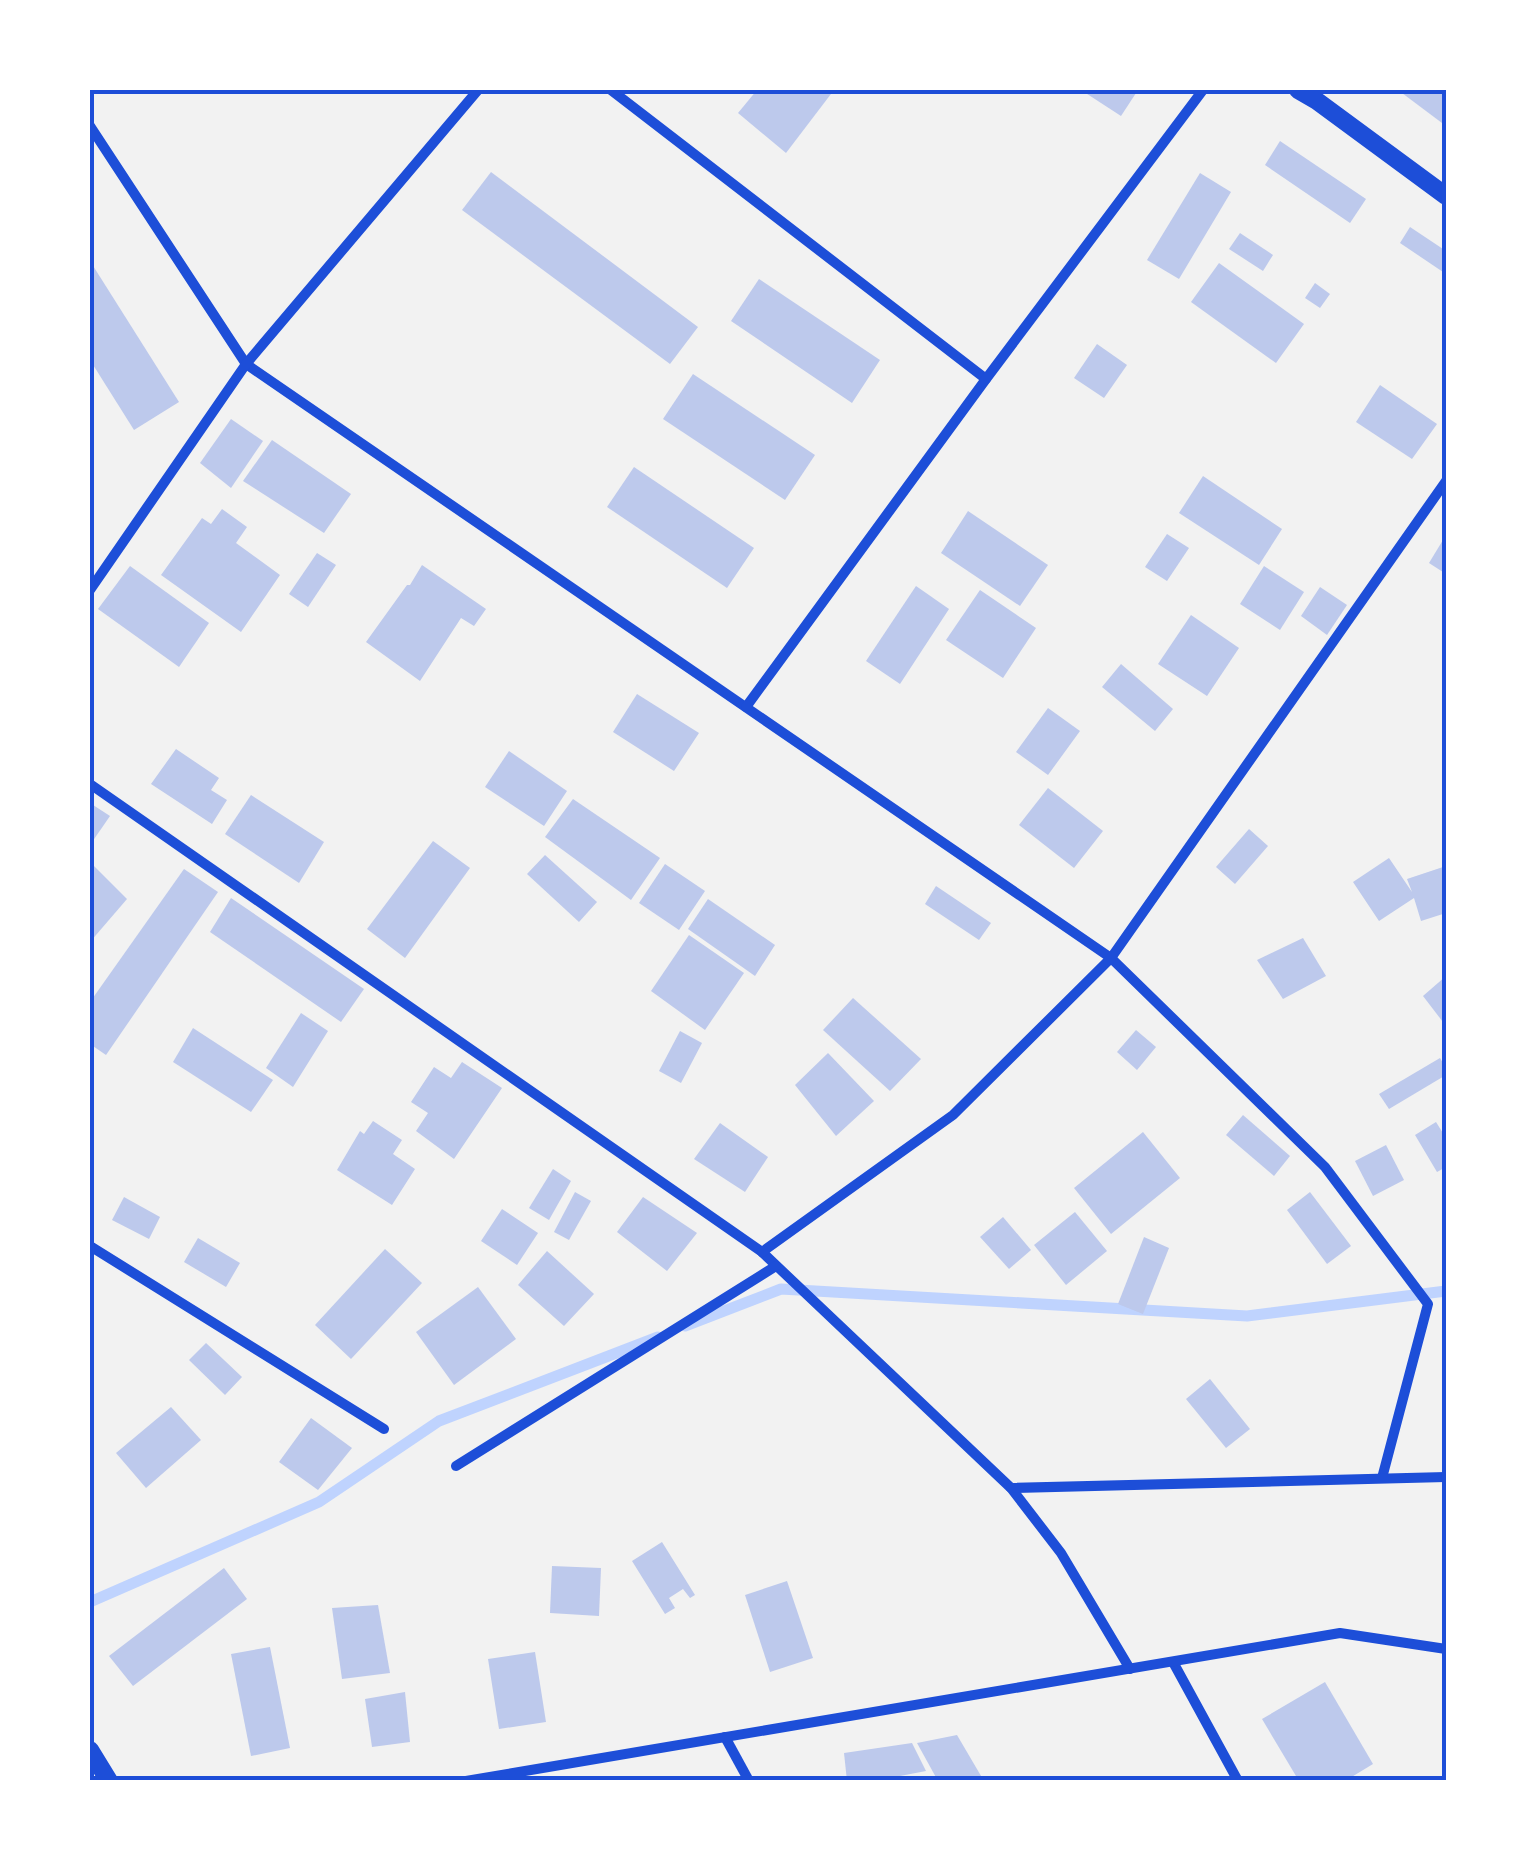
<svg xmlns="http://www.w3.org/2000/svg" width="1536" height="1871" viewBox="0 0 1536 1871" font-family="'Zilla Slab',serif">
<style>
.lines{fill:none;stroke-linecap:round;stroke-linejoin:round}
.stream{stroke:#bfd3fe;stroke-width:11}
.building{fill:#bdc9ec}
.minor{stroke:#1d4ed8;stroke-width:10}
.tertiary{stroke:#1d4ed8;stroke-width:18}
.neatline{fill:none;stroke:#1d4ed8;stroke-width:4}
</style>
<rect width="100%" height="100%" fill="#f2f2f2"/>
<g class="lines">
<g class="stream">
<path d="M 685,1326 L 781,1289 L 1247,1316 L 1446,1291"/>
<path d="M 90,1602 L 319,1502 L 439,1421 L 658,1337"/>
</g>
</g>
<g class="building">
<path d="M 757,90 L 834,90 L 786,153 L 738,113 Z"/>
<path d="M 1081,90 L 1138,90 L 1121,116 Z"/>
<path d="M 1398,90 L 1446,90 L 1446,126 Z"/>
<path d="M 1280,141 L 1366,199 L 1350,223 L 1265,165 Z"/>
<path d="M 491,172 L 698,327 L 670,364 L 462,210 Z"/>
<path d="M 1200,173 L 1231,192 L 1179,279 L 1147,260 Z"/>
<path d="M 1410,227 L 1446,251 L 1446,274 L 1400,243 Z"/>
<path d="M 1240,233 L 1273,255 L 1263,271 L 1229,249 Z"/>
<path d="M 90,261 L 179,402 L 134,430 L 90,360 Z"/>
<path d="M 1219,263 L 1304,324 L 1276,363 L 1191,302 Z"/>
<path d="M 759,279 L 880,360 L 852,403 L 731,321 Z"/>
<path d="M 1315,283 L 1330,294 L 1320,308 L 1305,298 Z"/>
<path d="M 1097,344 L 1127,365 L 1104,398 L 1074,378 Z"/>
<path d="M 693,374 L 815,455 L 785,500 L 663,419 Z"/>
<path d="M 1380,385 L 1437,424 L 1412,459 L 1356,422 Z"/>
<path d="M 231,419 L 263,441 L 231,488 L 200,463 Z"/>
<path d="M 272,440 L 351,494 L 324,533 L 243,481 Z"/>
<path d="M 634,467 L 754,548 L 727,588 L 607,507 Z"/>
<path d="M 1203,476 L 1282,529 L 1259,565 L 1179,513 Z"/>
<path d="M 222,509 L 247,527 L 236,543 L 280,575 L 241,632 L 161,575 L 202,518 L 211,524 Z"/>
<path d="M 968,511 L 1048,565 L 1020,606 L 941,553 Z"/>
<path d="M 1167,534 L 1189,548 L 1167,581 L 1145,567 Z"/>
<path d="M 1446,535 L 1446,574 L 1429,563 Z"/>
<path d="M 317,553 L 336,565 L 308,607 L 289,594 Z"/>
<path d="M 422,565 L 486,609 L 474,626 L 461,618 L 420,681 L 366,642 L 407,585 L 410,585 Z"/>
<path d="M 130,566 L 209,623 L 179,667 L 98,609 Z"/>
<path d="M 1264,566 L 1304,592 L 1280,630 L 1240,604 Z"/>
<path d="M 916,586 L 949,609 L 900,684 L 866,661 Z"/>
<path d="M 1320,587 L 1347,605 L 1327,635 L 1301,616 Z"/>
<path d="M 980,590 L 1036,628 L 1003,678 L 946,640 Z"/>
<path d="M 1191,615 L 1239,648 L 1207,696 L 1158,664 Z"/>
<path d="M 1121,664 L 1173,709 L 1155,731 L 1102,687 Z"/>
<path d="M 637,694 L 699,733 L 674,771 L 613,732 Z"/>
<path d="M 1048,708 L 1080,731 L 1048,775 L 1016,752 Z"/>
<path d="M 176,749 L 219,778 L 211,790 L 227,800 L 212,824 L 151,784 Z"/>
<path d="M 509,751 L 567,791 L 544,826 L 485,787 Z"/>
<path d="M 1048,788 L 1103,831 L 1074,868 L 1019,825 Z"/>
<path d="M 251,795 L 324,842 L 299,883 L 225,834 Z"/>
<path d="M 573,799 L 660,858 L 631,900 L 545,837 Z"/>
<path d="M 90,803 L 110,816 L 90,845 Z"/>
<path d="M 1249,829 L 1268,846 L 1235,884 L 1216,867 Z"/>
<path d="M 433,841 L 470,868 L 405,958 L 367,929 Z"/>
<path d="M 545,855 L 597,902 L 579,922 L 527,874 Z"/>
<path d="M 1389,858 L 1412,892 L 1407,879 L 1446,866 L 1446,913 L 1421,921 L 1414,898 L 1379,921 L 1353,882 Z"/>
<path d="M 90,862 L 127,899 L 90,942 Z"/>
<path d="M 665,864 L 705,891 L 679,930 L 639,903 Z"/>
<path d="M 184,869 L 218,892 L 106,1055 L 90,1044 L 90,1002 Z"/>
<path d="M 936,886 L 991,923 L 979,940 L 925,904 Z"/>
<path d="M 231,898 L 364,989 L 341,1022 L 210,932 Z"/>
<path d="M 708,899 L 775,945 L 755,976 L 688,929 Z"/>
<path d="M 689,935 L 744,973 L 705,1030 L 651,991 Z"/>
<path d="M 1303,938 L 1326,976 L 1283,999 L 1257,960 Z"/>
<path d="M 1446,976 L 1446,1026 L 1423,996 Z"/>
<path d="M 853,998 L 921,1059 L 890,1091 L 823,1030 Z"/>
<path d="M 301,1013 L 328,1031 L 293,1087 L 266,1068 Z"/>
<path d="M 193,1028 L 273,1080 L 251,1112 L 173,1062 Z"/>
<path d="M 1136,1030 L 1156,1047 L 1137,1070 L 1117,1052 Z"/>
<path d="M 680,1031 L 702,1043 L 681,1083 L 659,1071 Z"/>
<path d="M 828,1053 L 874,1101 L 836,1136 L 795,1085 Z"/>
<path d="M 1440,1058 L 1446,1068 L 1446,1075 L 1389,1109 L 1379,1094 Z"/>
<path d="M 462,1062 L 502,1088 L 454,1159 L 416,1131 L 428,1113 L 411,1102 L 434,1067 L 451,1078 Z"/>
<path d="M 1243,1115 L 1290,1156 L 1274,1176 L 1226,1135 Z"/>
<path d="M 373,1121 L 402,1140 L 393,1154 L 415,1169 L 392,1205 L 337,1170 L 360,1131 L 364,1134 Z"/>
<path d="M 1436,1122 L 1446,1138 L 1446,1167 L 1437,1172 L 1415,1135 Z"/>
<path d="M 720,1123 L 768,1157 L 745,1192 L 694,1159 Z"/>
<path d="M 1143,1132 L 1180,1178 L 1111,1234 L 1074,1188 Z"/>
<path d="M 1386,1145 L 1404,1180 L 1373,1196 L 1355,1161 Z"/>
<path d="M 553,1169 L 571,1181 L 549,1220 L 529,1208 Z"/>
<path d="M 575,1192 L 591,1201 L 569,1240 L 554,1232 Z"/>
<path d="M 1310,1192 L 1351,1246 L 1327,1264 L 1287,1210 Z"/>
<path d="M 124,1197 L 160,1217 L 149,1239 L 112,1220 Z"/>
<path d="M 643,1197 L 697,1233 L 667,1271 L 617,1232 Z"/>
<path d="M 502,1209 L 538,1233 L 517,1265 L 481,1241 Z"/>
<path d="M 1075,1212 L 1107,1251 L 1066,1285 L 1034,1245 Z"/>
<path d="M 1003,1217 L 1031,1250 L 1009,1269 L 980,1237 Z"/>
<path d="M 1144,1237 L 1169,1248 L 1143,1314 L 1118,1304 Z"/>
<path d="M 198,1238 L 240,1263 L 226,1287 L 184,1262 Z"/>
<path d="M 385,1249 L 422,1283 L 351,1359 L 315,1325 Z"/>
<path d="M 547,1251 L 594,1294 L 564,1326 L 518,1285 Z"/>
<path d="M 478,1287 L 516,1339 L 454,1385 L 416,1332 Z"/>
<path d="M 206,1343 L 242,1377 L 225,1395 L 189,1360 Z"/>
<path d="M 1210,1379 L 1250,1429 L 1226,1448 L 1186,1399 Z"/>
<path d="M 171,1407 L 201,1440 L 146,1488 L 116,1453 Z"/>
<path d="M 311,1418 L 352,1448 L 318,1490 L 279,1462 Z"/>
<path d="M 662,1542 L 695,1595 L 690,1598 L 683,1589 L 669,1598 L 675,1608 L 665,1614 L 632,1561 Z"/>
<path d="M 552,1566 L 601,1568 L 599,1616 L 550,1613 Z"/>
<path d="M 224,1568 L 247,1599 L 133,1686 L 109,1656 Z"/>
<path d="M 787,1581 L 813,1658 L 770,1672 L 745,1595 Z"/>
<path d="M 378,1605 L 390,1673 L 342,1679 L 332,1608 Z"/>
<path d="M 270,1647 L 290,1748 L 251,1756 L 231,1654 Z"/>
<path d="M 535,1652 L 546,1722 L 499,1729 L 488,1659 Z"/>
<path d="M 1325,1682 L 1373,1764 L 1345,1781 L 1299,1781 L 1262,1719 Z"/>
<path d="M 405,1692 L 410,1742 L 372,1747 L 365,1699 Z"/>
<path d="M 957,1735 L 984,1781 L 938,1781 L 917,1743 Z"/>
<path d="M 912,1743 L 926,1771 L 874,1781 L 847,1781 L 844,1753 Z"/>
</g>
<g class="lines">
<g class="minor">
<path d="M 611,90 L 986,379"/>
<path d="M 90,126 L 246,364 L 1111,958 L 1325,1167 L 1428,1304 L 1382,1478"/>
<path d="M 90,590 L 246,364 L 478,90"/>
<path d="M 746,707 L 986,379 L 1203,90"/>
<path d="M 90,784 L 762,1252 L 1011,1488 L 1061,1553 L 1130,1669"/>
<path d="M 90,1246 L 384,1429"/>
<path d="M 762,1252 L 953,1115 L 1111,958 L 1446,481"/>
<path d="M 456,1466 L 776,1266"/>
<path d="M 1011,1488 L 1446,1477"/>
<path d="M 1173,1662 L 1238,1781"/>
<path d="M 725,1737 L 749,1781"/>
<path d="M 466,1781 L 1340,1633 L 1446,1649"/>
</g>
<g class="tertiary">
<path d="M 1298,90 L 1317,101 L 1446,196"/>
<path d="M 90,1750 L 109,1781"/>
</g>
</g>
<rect width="1536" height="1871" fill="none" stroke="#ffffff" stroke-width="185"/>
<rect x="92" y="92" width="1352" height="1686" class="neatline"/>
</svg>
